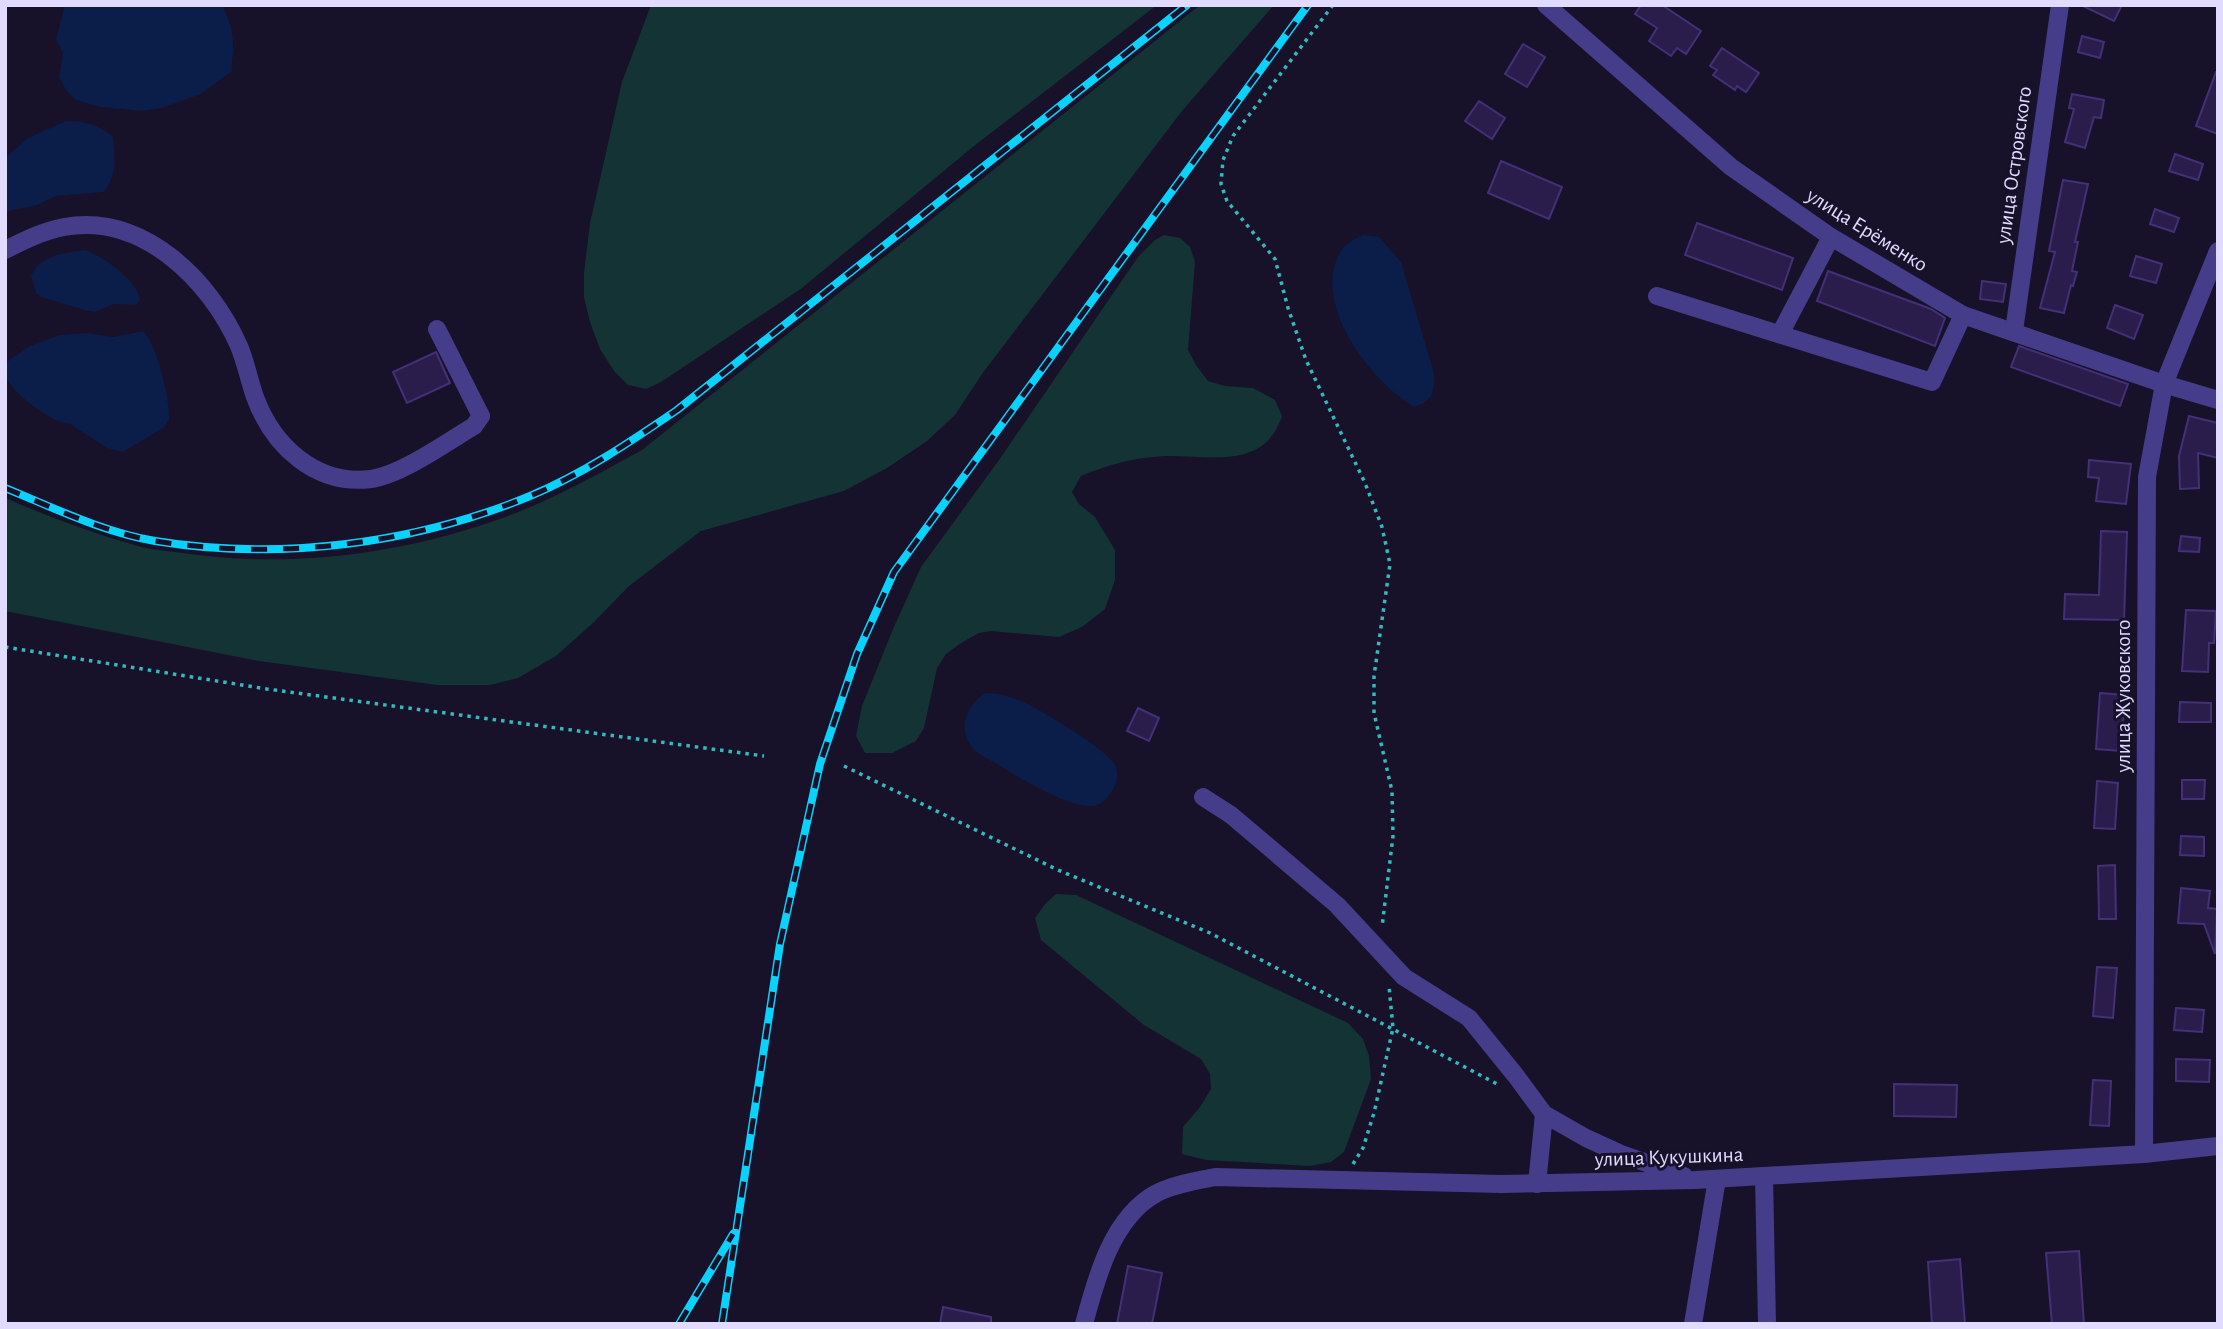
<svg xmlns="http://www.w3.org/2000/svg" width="2223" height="1329" viewBox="0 0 2223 1329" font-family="'Alegreya Sans',sans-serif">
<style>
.green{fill:#143334}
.water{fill:#0b1d49}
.building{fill:#2a1d4b;stroke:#433077;stroke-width:2}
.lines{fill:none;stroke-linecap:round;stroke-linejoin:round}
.path{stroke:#32babc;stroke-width:3.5;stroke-dasharray:3.5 5;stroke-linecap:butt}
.minor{stroke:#453d89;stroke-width:18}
.rail-casing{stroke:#09d3fc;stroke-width:8}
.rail{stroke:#17112a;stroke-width:5;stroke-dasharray:16;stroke-linecap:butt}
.labels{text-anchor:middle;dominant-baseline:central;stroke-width:6;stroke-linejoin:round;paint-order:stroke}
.street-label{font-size:21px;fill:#e1dbff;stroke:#17112a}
</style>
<rect width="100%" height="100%" fill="#17112a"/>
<g class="green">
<path d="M 651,5 L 1157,5 L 974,146 L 802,288 L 661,382 L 646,389 L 628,385 L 614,371 L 600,349 L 590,322 L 584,297 L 584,273 L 590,223 L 622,82 Z"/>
<path d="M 1200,5 L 1274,5 L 1182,111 L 982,374 L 955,415 L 927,441 L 887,468 L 844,491 L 701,531 L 629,586 L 594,622 L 556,656 L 518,678 L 490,685 L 437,685 L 259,661 L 5,611 L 5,498 C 49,517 95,534 141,547 C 154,550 169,551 183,553 C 291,569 405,554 508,516 C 554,499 598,474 642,450 Z"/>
<path d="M 1164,235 L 1180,238 L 1190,247 L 1195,262 L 1188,350 L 1196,365 L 1208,381 L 1225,386 L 1253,388 L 1275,400 L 1282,416 C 1264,471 1210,455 1165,456 C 1138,457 1106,465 1081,476 L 1072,492 L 1079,504 L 1095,517 L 1115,550 L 1115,580 L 1105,609 L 1082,627 L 1059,637 L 991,631 L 979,633 L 961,643 L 946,654 L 937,668 L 924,728 L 916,741 L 892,753 L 865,753 L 856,736 L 862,706 L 893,629 L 921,567 L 999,460 L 1138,257 L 1155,240 Z"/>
<path d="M 1056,894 L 1076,895 L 1348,1023 L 1363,1039 L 1369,1056 L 1371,1079 L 1344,1152 L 1331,1162 L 1310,1166 L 1206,1160 L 1182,1154 L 1183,1127 L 1200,1107 L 1211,1089 L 1210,1074 L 1201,1059 L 1144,1025 L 1041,940 L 1035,918 L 1046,903 Z"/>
</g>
<g class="water">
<path d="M 65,5 L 222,5 C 228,17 233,30 233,43 C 234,53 231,62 232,71 L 201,94 L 162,108 L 142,111 L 100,107 L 76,100 L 66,90 L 59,77 L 63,53 L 56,40 Z"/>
<path d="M 66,121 C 85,121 98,124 113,137 C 115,159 117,174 104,192 L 56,196 L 37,205 L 5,212 L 5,158 L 28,138 Z"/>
<path d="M 1364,235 L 1379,237 L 1401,262 L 1434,373 C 1435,392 1433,401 1414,407 C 1373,382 1320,315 1335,264 C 1339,249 1349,240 1364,235 Z"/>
<path d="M 85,250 C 102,255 139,282 140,300 L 136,305 L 114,304 L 95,312 L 84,310 L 41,297 L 36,293 L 31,276 C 40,255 64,253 85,250 Z"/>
<path d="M 139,332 L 144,332 C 158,348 170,398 169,420 L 163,428 L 123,452 L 107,448 L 70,424 C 52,423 16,396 7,379 C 4,374 5,368 5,363 L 30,346 L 60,335 L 87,333 L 113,337 Z"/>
<path d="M 986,693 C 1002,693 1018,699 1032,706 C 1048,715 1109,751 1115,765 C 1119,774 1117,783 1112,791 C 1107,799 1102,805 1092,806 C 1064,808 1010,771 984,757 C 980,754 974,751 971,746 C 957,728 968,702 986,693 Z"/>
</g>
<g class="building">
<path d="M 1641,5 L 1662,5 L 1701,31 L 1686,54 L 1677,48 L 1671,56 L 1649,41 L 1657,28 L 1635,14 Z"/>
<path d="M 2081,5 L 2122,5 L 2114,21 Z"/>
<path d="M 2082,36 L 2104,42 L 2100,58 L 2078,52 Z"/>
<path d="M 1523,44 L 1545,57 L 1527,87 L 1505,74 Z"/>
<path d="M 1722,48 L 1759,73 L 1746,92 L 1737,86 L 1735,90 L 1713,75 L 1717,70 L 1710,66 Z"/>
<path d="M 2216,72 L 2218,72 L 2218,134 L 2196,126 Z"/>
<path d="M 2072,94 L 2104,100 L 2101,118 L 2094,117 L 2085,148 L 2065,142 L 2074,109 L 2069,108 Z"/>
<path d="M 1479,101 L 1505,118 L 1492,139 L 1465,121 Z"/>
<path d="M 2175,154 L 2203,164 L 2198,180 L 2169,171 Z"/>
<path d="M 1501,161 L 1562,187 L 1549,219 L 1488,193 Z"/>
<path d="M 2063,180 L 2088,184 L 2075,242 L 2078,242 L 2072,271 L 2077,272 L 2073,286 L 2071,285 L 2064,313 L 2040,308 L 2055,252 L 2049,251 Z"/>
<path d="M 2155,209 L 2179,218 L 2174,232 L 2150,224 Z"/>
<path d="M 1697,223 L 1793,258 L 1782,290 L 1685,255 Z"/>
<path d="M 2136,256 L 2162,264 L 2156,283 L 2130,276 Z"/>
<path d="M 1828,271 L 1931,309 L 1945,318 L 1935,346 L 1817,301 Z"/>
<path d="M 1982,281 L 2006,284 L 2003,302 L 1980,299 Z"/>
<path d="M 2115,305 L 2143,315 L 2134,339 L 2107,328 Z"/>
<path d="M 2019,346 L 2128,384 L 2120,406 L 2011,367 Z"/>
<path d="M 436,352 L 450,383 L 407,403 L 393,372 Z"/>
<path d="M 2189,416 L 2218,423 L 2218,458 L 2198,453 L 2199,488 L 2180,489 L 2179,456 Z"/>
<path d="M 2089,460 L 2131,464 L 2126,504 L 2096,501 L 2099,478 L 2088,477 Z"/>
<path d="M 2101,531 L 2127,532 L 2124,620 L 2064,619 L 2065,594 L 2099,595 Z"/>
<path d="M 2181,536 L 2200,538 L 2199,552 L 2179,551 Z"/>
<path d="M 2186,610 L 2216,611 L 2214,643 L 2209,643 L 2208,672 L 2182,671 Z"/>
<path d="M 2100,693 L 2125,695 L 2121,751 L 2096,749 Z"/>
<path d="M 2180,702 L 2211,703 L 2211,722 L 2179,722 Z"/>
<path d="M 1138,708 L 1159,718 L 1149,741 L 1127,731 Z"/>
<path d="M 2182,780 L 2205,780 L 2204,799 L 2182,799 Z"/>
<path d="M 2097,781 L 2118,783 L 2115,829 L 2094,828 Z"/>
<path d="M 2181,836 L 2204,837 L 2204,856 L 2180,855 Z"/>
<path d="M 2115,865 L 2116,919 L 2099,919 L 2098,866 Z"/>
<path d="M 2181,888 L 2210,891 L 2208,908 L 2217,909 L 2215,954 L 2204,924 L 2178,923 Z"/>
<path d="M 2097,967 L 2117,968 L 2113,1018 L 2093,1016 Z"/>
<path d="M 2176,1008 L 2204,1010 L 2202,1032 L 2174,1030 Z"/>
<path d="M 2176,1059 L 2210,1060 L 2209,1082 L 2176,1081 Z"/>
<path d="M 2093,1080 L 2111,1081 L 2109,1126 L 2090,1125 Z"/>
<path d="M 1894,1084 L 1957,1085 L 1956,1117 L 1894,1116 Z"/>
<path d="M 2079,1251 L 2084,1324 L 2052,1324 L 2046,1253 Z"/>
<path d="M 1960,1259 L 1965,1324 L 1932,1324 L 1928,1262 Z"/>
<path d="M 1128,1266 L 1162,1273 L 1152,1324 L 1117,1324 Z"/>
<path d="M 943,1307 L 991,1317 L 991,1324 L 940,1324 Z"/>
</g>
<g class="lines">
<g class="path">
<path d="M 1333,5 L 1233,136 L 1223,160 L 1221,184 L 1227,201 L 1275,259 L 1288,308 L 1306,360 L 1365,483 L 1382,527 L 1390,564 L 1374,676 L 1374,713 L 1392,791 L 1393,836 L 1382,927"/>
<path d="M 5,647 L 267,689 L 764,756"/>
<path d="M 844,766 L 1058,870 L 1210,933 L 1499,1085"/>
<path d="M 1353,1164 L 1363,1148 L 1374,1113 L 1393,1028 L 1389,986"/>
</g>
<g class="minor">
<path d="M 1546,5 L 1731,167 L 1831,237 L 1963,315 L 2164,384 L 2218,400"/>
<path d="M 5,250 C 25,240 43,231 64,227 C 143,213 210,280 239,346 C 246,363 249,380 255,397 C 273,446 316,486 371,479 C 401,475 447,442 474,426 L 481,416 L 437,329"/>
<path d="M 1657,296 L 1932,382 L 1963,315"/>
<path d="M 2014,331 L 2060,5"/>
<path d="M 1780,334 L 1831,237"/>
<path d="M 1203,797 L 1231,815 L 1337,905 L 1404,977 L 1469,1018 L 1516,1076 L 1544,1114 L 1586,1138 L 1621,1154 L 1684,1176"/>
<path d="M 2144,1154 L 2147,477 L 2164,384 L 2218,251"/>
<path d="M 1764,1176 L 1767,1324"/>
<path d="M 1537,1184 L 1544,1114"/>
<path d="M 1084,1324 C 1096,1279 1112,1217 1157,1193 C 1175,1184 1196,1181 1215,1177 L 1501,1184 L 1695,1180 L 2144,1154 L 2218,1146"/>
<path d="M 1693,1324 L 1717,1179"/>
</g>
<g class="rail-casing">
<g id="rail">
<path d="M 5,488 C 54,508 103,532 155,541 C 280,561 414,544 530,496 C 583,474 630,442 677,410 L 1187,5"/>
<path d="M 679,1324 L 733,1234"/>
<path d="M 722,1324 L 780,944 L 820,764 L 857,654 L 894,572 L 1308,5"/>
</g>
</g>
<use href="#rail" class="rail"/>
</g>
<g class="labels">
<g class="street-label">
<text transform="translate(2014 165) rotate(-82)">улица Островского</text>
<text transform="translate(1867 230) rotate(32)">улица Ерёменко</text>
<text transform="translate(2123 696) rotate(-90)">улица Жуковского</text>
<text transform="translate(1669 1157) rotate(-2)">улица Кукушкина</text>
</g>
</g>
<rect width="2223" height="1329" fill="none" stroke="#e1dbff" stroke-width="14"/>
</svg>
